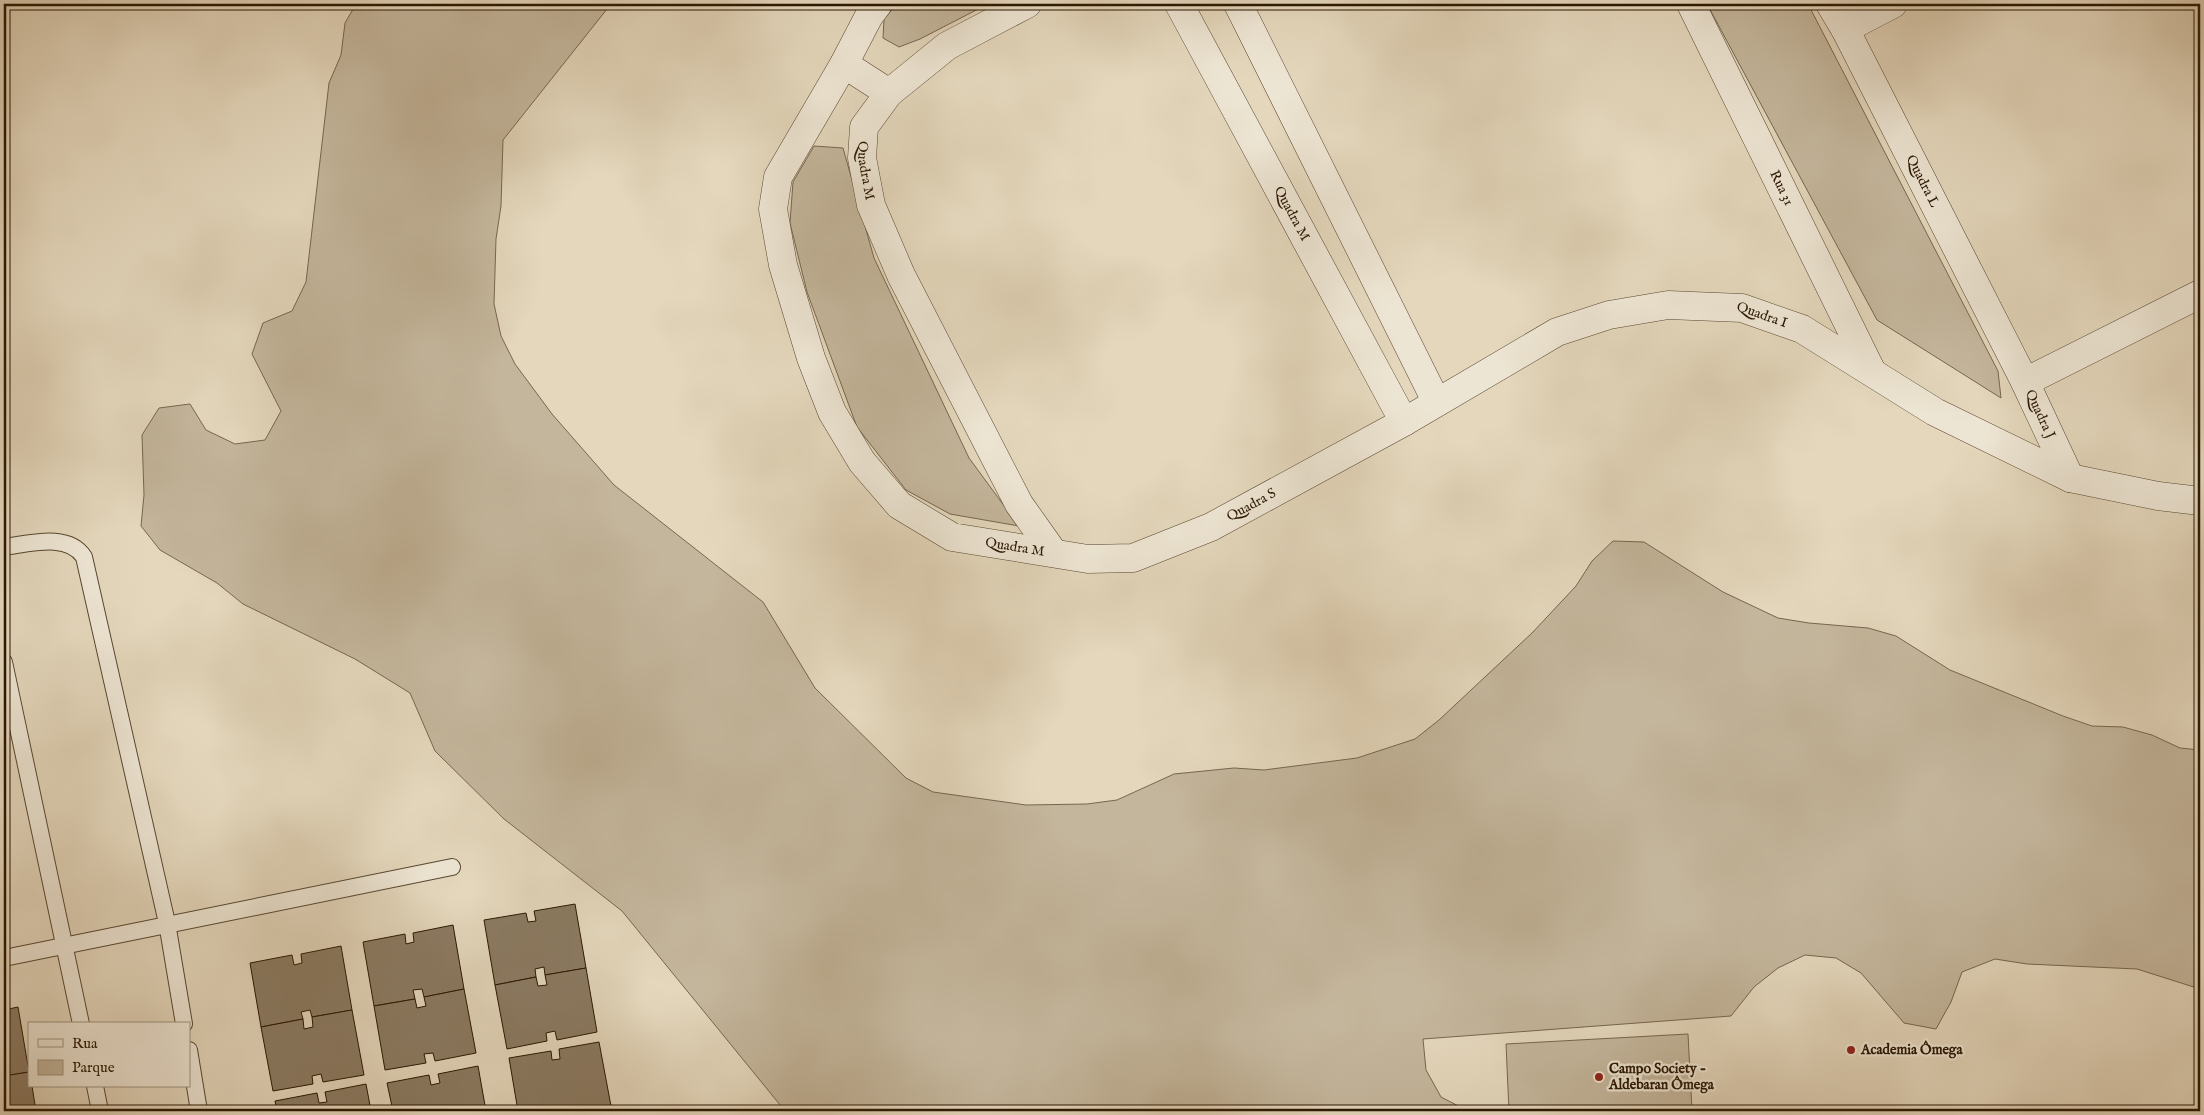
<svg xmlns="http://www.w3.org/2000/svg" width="2204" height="1115" viewBox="0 0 2204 1115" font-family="'IM FELL English',serif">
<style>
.green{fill:#c4b69c;stroke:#77664f}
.building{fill:#8b7b63;stroke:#2a1702}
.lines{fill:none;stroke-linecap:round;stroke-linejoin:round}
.service-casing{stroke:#584730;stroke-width:18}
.minor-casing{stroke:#584730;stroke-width:29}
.service{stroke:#ede5d3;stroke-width:16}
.minor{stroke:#ede5d3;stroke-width:28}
.poi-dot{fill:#8f2418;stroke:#ede5d3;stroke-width:2}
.labels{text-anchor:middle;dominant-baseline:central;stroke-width:4.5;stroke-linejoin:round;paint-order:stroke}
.street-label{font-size:14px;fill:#2a1702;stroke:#ede5d3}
.poi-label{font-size:14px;font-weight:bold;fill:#2a1702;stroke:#ede5d3;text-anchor:start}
</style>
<rect width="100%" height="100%" fill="#e4d7bc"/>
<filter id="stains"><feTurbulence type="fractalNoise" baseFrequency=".004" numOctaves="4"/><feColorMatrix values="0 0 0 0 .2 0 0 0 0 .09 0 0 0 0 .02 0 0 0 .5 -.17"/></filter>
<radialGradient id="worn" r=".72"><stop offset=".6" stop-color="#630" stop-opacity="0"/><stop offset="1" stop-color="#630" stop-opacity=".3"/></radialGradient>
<g class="green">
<path d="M 356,4 L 611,4 L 503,140 L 501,206 L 496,239 L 494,304 L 501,336 L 515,364 L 552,414 L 614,485 L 763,602 L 815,688 L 906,778 L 933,792 L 1026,805 L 1087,804 L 1117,800 L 1174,774 L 1234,768 L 1264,770 L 1357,758 L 1415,739 L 1439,720 L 1533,632 L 1576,586 L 1592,561 L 1613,541 L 1644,542 L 1723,592 L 1778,618 L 1809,623 L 1868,628 L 1896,636 L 1950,670 L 2063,716 L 2092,726 L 2123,727 L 2152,735 L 2180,748 L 2200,750 L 2200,989 L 2137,969 L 2027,964 L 1995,959 L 1962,972 L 1951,1002 L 1936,1029 L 1904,1023 L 1861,973 L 1836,958 L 1805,955 L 1778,968 L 1754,987 L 1731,1016 L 1423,1039 L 1426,1070 L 1441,1097 L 1468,1111 L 785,1111 L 622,911 L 504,819 L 435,751 L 410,693 L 355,659 L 243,604 L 217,583 L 160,550 L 141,526 L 144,495 L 142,435 L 159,408 L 190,404 L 206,430 L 235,444 L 265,440 L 281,411 L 252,354 L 263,323 L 292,311 L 306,282 L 329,83 L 341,55 L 345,23 Z"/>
<path d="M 897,4 L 988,4 L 920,39 L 899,47 L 883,38 L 884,19 Z"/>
<path d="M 1707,4 L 1808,4 L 1998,371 L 2001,398 L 1877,320 Z"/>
<path d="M 814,146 L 843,148 L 874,258 L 969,458 L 1019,526 L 950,514 L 906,490 L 857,427 L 807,292 L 790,223 L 793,182 Z"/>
<path d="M 1688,1034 L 1692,1111 L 1509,1111 L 1506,1044 Z"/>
</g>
<g class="building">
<path d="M 575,904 L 586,968 L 545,975 L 544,967 L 535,969 L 536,977 L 495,985 L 484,920 L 526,913 L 528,922 L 536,921 L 534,911 Z"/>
<path d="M 453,925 L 464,989 L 424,997 L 422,989 L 413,990 L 415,999 L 374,1006 L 363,942 L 405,934 L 406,944 L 414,942 L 413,933 Z"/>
<path d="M 341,946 L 352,1010 L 312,1017 L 310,1010 L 301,1012 L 303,1019 L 261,1027 L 250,963 L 292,955 L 294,965 L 302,963 L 301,954 Z"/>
<path d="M 586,968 L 597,1032 L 557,1040 L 555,1031 L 546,1033 L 547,1041 L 507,1049 L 495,985 L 536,977 L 538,986 L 547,985 L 545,975 Z"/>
<path d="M 464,989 L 476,1053 L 435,1061 L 433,1053 L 424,1054 L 426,1063 L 385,1070 L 374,1006 L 415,999 L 417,1008 L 426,1006 L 424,997 Z"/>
<path d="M 18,1007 L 29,1072 L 4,1076 L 4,1010 Z"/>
<path d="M 352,1010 L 364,1075 L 323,1082 L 321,1074 L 312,1076 L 313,1084 L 273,1091 L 261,1027 L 303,1019 L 304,1029 L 313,1027 L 312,1017 Z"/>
<path d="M 599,1042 L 611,1106 L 582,1111 L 570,1111 L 569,1106 L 560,1107 L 560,1111 L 518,1111 L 509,1058 L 551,1051 L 552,1060 L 560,1059 L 559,1049 Z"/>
<path d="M 478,1066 L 486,1111 L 393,1111 L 387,1083 L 429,1075 L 431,1085 L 440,1083 L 438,1074 Z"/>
<path d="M 29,1072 L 29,1086 L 32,1086 L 36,1111 L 4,1111 L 4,1076 Z"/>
<path d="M 366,1084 L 371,1111 L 277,1111 L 275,1101 L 317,1093 L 319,1103 L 327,1102 L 325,1092 Z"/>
<path d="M 611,1106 L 612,1111 L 582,1111 Z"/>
</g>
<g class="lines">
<g class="service-casing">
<g id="service">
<path d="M 4,547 C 29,544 68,532 84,557 L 167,923 L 184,1024"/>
<path d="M 4,662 L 81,1024"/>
<path d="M 4,958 L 452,867"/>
<path d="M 189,1050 L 199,1111"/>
<path d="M 95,1086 L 100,1111"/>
</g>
</g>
<g class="minor-casing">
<g id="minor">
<path id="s1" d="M 878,4 L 869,16 L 844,64 L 778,177 L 773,209 L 783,265 L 811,358 L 832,412 L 862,462 L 899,505 L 952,537 L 1088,559 L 1133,558 L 1211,527 L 1404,422 L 1557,332 L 1609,315 L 1668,305 L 1742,308 L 1802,329 L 1935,412 L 2070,478 L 2158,496 L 2200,501"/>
<path id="s2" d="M 1027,4 L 947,46 L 889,93 L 864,127 L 862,158 L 871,205 L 901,275 L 1019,504 L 1053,552"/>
<path id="s3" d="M 1179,4 L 1404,422"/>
<path d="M 1238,4 L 1436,401"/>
<path id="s4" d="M 1691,4 L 1872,372"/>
<path id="s5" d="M 1830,4 L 1845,29 L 2025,382 L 2070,478"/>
<path d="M 1845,29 L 1893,4"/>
<path d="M 844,64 L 889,93"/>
<path d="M 2025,382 L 2200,294"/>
</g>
</g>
<use href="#service" class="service"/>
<use href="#minor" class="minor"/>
</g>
<g class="poi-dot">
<circle cx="1851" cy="1050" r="5"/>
<circle cx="1599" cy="1077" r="5"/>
</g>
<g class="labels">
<g class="street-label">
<text stroke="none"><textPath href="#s2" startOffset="251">Quadra M</textPath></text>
<text stroke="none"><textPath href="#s5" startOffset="200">Quadra L</textPath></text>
<text stroke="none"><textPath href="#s4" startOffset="205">Rua 31</textPath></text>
<text stroke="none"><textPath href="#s3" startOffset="238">Quadra M</textPath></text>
<text stroke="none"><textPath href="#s1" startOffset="1495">Quadra I</textPath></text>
<text stroke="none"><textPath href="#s5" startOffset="461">Quadra J</textPath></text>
<text stroke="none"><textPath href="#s1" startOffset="934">Quadra S</textPath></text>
<text stroke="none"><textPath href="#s1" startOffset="685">Quadra M</textPath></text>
</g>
<g class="poi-label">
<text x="1861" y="1050">Academia Ômega</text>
<text x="1609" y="1069">Campo Society -<tspan x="1609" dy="16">Aldebaran Ômega</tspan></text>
</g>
</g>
<rect width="2204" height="1115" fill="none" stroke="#e4d7bc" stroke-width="20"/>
<rect x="5" y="5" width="2194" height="1105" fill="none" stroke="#2a1702" stroke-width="2.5"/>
<rect x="10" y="10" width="2184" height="1095" fill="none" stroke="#2a1702"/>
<rect x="28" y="1022" width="162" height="65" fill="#ede5d3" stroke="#9f937f"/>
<rect x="38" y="1039" width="25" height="8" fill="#ede5d3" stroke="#9f937f"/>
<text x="72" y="1048" font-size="15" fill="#2a1702">Rua</text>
<rect x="38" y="1060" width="25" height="15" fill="#c4b69c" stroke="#9f937f"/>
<text x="72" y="1072" font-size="15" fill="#2a1702">Parque</text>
<rect width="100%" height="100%" filter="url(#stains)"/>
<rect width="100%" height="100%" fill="url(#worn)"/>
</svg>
